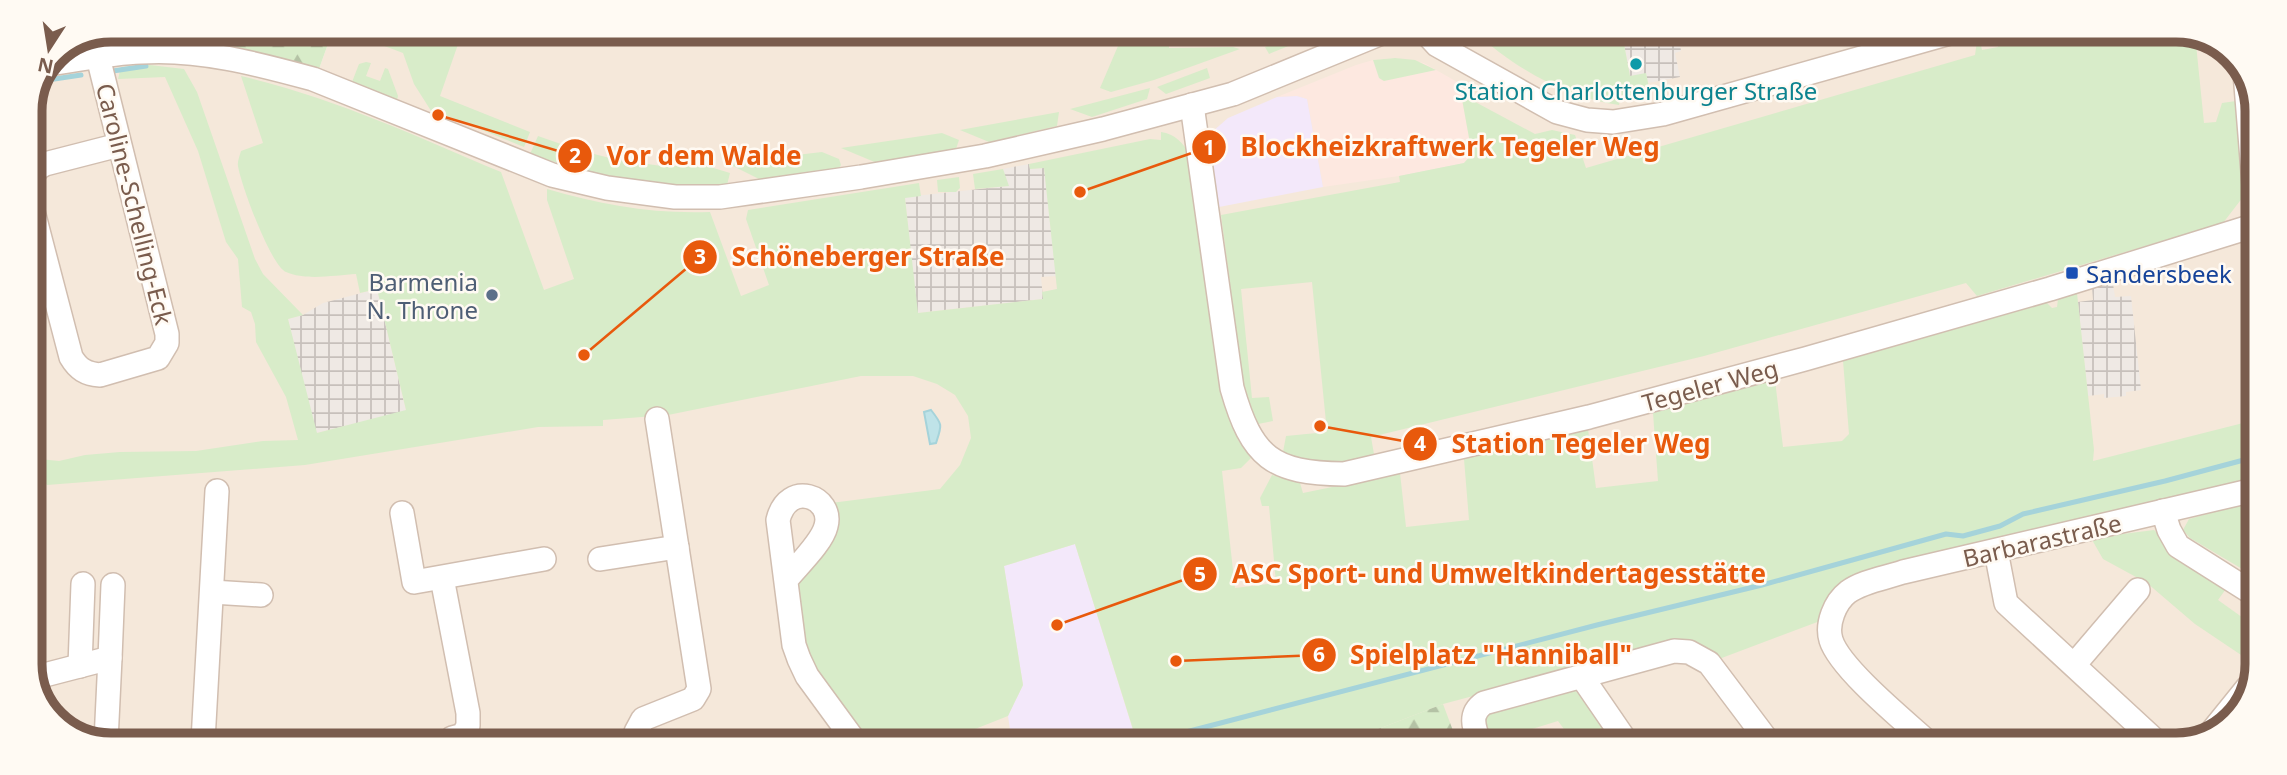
<svg xmlns="http://www.w3.org/2000/svg" width="2287" height="775" viewBox="0 0 2287 775" font-family="'Noto Sans',sans-serif">
<style>
.residential{fill:#f5e8da}
.commercial{fill:#fde8e0}
.industrial{fill:url(#industrial-grid)}
.education{fill:#f3e8fa}
.green{fill:#d8ecc9}
.forest{fill:url(#forest-firs)}
.water{fill:#bfe3e8;stroke:#a5d3da;stroke-width:2}
.lines{fill:none;stroke-linecap:round;stroke-linejoin:round}
.stream{stroke:#a5d3da;stroke-width:5}
.street-casing{stroke:#d1beb0;stroke-width:26}
.street{stroke:#fff;stroke-width:23}
.culture-dot{fill:#0f9aa8;stroke:#fffaf3;stroke-width:2.5}
.transit-dot{fill:#1a4fb4;stroke:#fffaf3;stroke-width:2.5}
.service-dot{fill:#5c6f8a;stroke:#fffaf3;stroke-width:2.5}
.labels{text-anchor:middle;dominant-baseline:central;stroke-width:5;stroke-linejoin:round;paint-order:stroke}
.culture-label{font-size:24px;fill:#0d838f;stroke:#fffaf3}
.street-label{font-size:24px;fill:#7a5c4d;stroke:#fffaf3}
.transit-label{font-size:24px;fill:#164399;stroke:#fffaf3;text-anchor:start}
.service-label{font-size:24px;fill:#4e5e75;stroke:#fffaf3;text-anchor:end}
.rim{fill:none;stroke:#7a5c4d;stroke-width:9}
.leader{fill:none;stroke:#e8590c;stroke-width:2.5}
.callout-dot{fill:#e8590c;stroke:#fffaf3;stroke-width:2.5}
.mark-label{font-size:21px;text-anchor:middle;font-weight:bold;fill:#fff}
.callout-label{font-size:26px;text-anchor:middle;font-weight:bold;fill:#e8590c;stroke:#fffaf3;stroke-width:5;stroke-linejoin:round;paint-order:stroke}
</style>
<defs>
<pattern id="industrial-grid" width="8" height="8" patternUnits="userSpaceOnUse" patternTransform="scale(1.75)"><rect width="8" height="8" fill="#efe9e4"/><path d="M0 4h8M4 0v8" fill="none" stroke="#c7c0bb"/></pattern>
<pattern id="forest-firs" width="22" height="20" patternUnits="userSpaceOnUse" patternTransform="scale(1.75)"><rect width="22" height="20" fill="#d8ecc9"/><path d="M5 1l3.5 6h-7zM16 11l3.5 6h-7z" fill="#b4c2a5"/></pattern>
</defs>
<rect width="100%" height="100%" fill="#fdf6ec"/>
<path class="residential" d="M 333,30 L 2202,34 L 2240,61 L 2257,105 L 2253,690 L 2225,729 L 2176,745 L 85,741 L 47,714 L 30,670 L 30,106 L 54,53 L 57,52 L 134,40 L 233,48 L 275,56 L 319,69 Z"/>
<path class="commercial" d="M 1395,58 L 1424,63 L 1459,83 L 1472,154 L 1464,163 L 1399,176 L 1323,187 L 1307,99 L 1297,96 L 1277,97 L 1356,65 L 1373,60 Z"/>
<g class="industrial">
<path d="M 1622,33 L 1678,33 L 1681,51 L 1675,53 L 1680,77 L 1648,83 L 1646,74 L 1630,76 Z"/>
<path d="M 1029,164 L 1030,169 L 1044,168 L 1056,276 L 1041,277 L 1043,299 L 917,313 L 905,197 L 1008,186 L 1003,169 Z"/>
<path d="M 2113,284 L 2115,297 L 2131,296 L 2141,390 L 2126,392 L 2126,396 L 2104,398 L 2104,394 L 2088,396 L 2078,302 L 2093,300 L 2092,287 Z"/>
<path d="M 377,289 L 406,411 L 316,433 L 288,319 L 303,315 L 323,303 Z"/>
</g>
<g class="education">
<path d="M 1297,96 L 1307,99 L 1323,187 L 1219,207 L 1208,146 L 1212,132 L 1228,118 L 1277,97 Z"/>
<path d="M 1075,544 L 1137,743 L 1012,743 L 1008,716 L 1023,685 L 1004,566 Z"/>
</g>
<g class="green">
<path d="M 342,30 L 463,30 L 440,96 L 530,132 L 524,147 L 435,111 L 433,114 L 414,84 L 403,53 Z"/>
<path d="M 1124,32 L 1169,32 L 1169,48 L 1233,47 L 1240,49 L 1154,80 L 1111,92 L 1100,88 Z"/>
<path d="M 1302,32 L 1323,32 L 1269,54 L 1265,47 Z"/>
<path d="M 1475,32 L 1622,33 L 1630,76 L 1646,73 L 1651,97 L 1621,95 L 1619,105 C 1568,99 1513,67 1475,32 Z"/>
<path d="M 2057,34 L 2195,34 L 2204,123 L 2216,122 L 2222,103 L 2236,101 L 2243,197 L 2223,223 L 1977,296 L 1966,283 L 1704,356 L 1371,437 L 1375,460 C 1342,463 1314,465 1283,452 L 1286,436 L 1327,432 L 1312,282 L 1241,289 L 1252,398 L 1269,397 L 1273,421 L 1258,424 C 1237,387 1235,333 1228,291 L 1230,284 L 1221,215 L 1400,182 L 1399,176 L 1464,163 L 1472,154 L 1462,99 L 1466,97 L 1535,134 L 1552,130 L 1575,135 L 1586,168 L 1975,55 L 1977,41 L 1980,41 L 1982,50 L 1998,47 L 1998,42 Z"/>
<path d="M 1395,58 L 1415,60 L 1436,70 L 1384,81 L 1379,78 L 1373,60 Z"/>
<path d="M 366,62 L 371,63 L 366,76 L 380,81 L 385,68 L 388,69 L 398,96 L 397,100 L 352,82 L 359,64 Z"/>
<path d="M 150,65 L 184,69 L 197,92 L 255,259 L 263,274 L 303,315 L 288,319 L 317,433 L 406,410 L 377,289 L 360,293 L 356,274 C 336,275 306,281 286,272 C 271,266 241,185 238,166 C 237,162 240,155 241,151 L 263,143 L 241,76 C 332,97 416,136 501,172 L 544,290 L 574,279 L 547,200 L 547,189 C 603,205 651,214 710,212 L 741,296 L 769,285 L 746,219 L 748,210 L 919,183 L 921,196 L 905,198 L 918,313 L 1043,299 L 1042,292 L 1057,289 L 1044,168 L 1030,169 L 1029,164 L 1150,139 L 1161,140 L 1161,132 C 1175,134 1184,143 1190,156 L 1224,394 L 1238,440 L 1251,458 L 1241,468 L 1222,471 L 1235,588 L 1276,583 L 1269,506 L 1262,506 L 1260,498 L 1272,475 L 1300,483 L 1303,493 L 1400,473 L 1406,527 L 1469,520 L 1464,459 L 1588,429 L 1596,488 L 1658,481 L 1653,413 L 1775,380 L 1783,447 L 1842,441 L 1849,434 L 1843,361 L 2046,302 L 2052,308 L 2057,307 L 2058,299 L 2077,293 L 2094,450 L 2093,461 L 2255,420 L 2254,482 L 2110,518 L 2080,518 L 1850,579 L 1820,621 L 1719,659 L 1704,647 L 1681,641 L 1443,704 L 1355,738 L 1352,744 L 1135,743 L 1137,742 L 1075,544 L 1004,566 L 1023,685 L 1008,716 L 965,733 L 965,743 L 864,743 L 811,668 L 793,594 L 831,503 L 940,489 L 960,465 L 971,438 L 968,416 L 955,395 L 937,384 L 913,376 L 861,376 L 668,415 L 603,420 L 603,426 L 538,427 L 305,465 L 47,485 L 37,474 L 30,475 L 30,461 L 39,459 L 59,461 L 85,455 L 120,452 L 196,451 L 263,441 L 298,440 L 286,397 L 256,342 L 255,324 L 251,312 L 242,307 L 238,259 L 226,242 L 198,151 L 165,77 L 118,79 L 121,67 Z"/>
<path d="M 1207,68 L 1210,78 L 1166,94 L 1157,87 Z"/>
<path d="M 1150,88 L 1147,99 L 1092,117 L 1070,109 Z"/>
<path d="M 1059,112 L 1057,126 L 989,142 L 960,130 Z"/>
<path d="M 942,133 L 959,140 L 956,149 L 877,163 L 841,148 Z"/>
<path d="M 538,136 L 578,150 L 618,160 L 662,166 L 707,166 L 730,173 L 727,185 C 658,189 595,176 530,154 Z"/>
<path d="M 822,152 L 839,159 L 841,165 L 838,170 L 763,181 L 727,163 Z"/>
<path d="M 1003,169 L 1009,186 L 975,189 L 973,174 Z"/>
<path d="M 959,177 L 960,188 L 956,192 L 938,192 L 937,180 Z"/>
<path d="M 2254,501 L 2254,576 L 2190,538 L 2183,530 L 2189,519 Z"/>
<path d="M 2154,530 L 2185,559 L 2228,586 L 2218,600 L 2253,625 L 2253,663 L 2195,624 L 2147,583 L 2103,559 L 2091,538 Z"/>
<path d="M 1573,689 L 1582,697 L 1613,741 L 1609,744 L 1575,744 L 1558,721 L 1490,742 L 1483,720 L 1487,712 Z"/>
</g>
<g class="forest">
<path d="M 111,30 L 333,30 L 319,69 L 275,56 L 233,48 L 135,40 L 57,52 Z"/>
<path d="M 1443,704 L 1458,744 L 1352,744 L 1355,738 Z"/>
</g>
<path class="water" d="M 931,410 C 943,425 942,425 936,443 L 930,444 L 924,412 Z"/>
<g class="lines">
<g class="stream">
<path d="M 113,71 L 146,66"/>
<path d="M 41,81 L 81,75"/>
<path d="M 1159,739 L 1597,625 L 1762,585 L 1946,534 L 1963,536 L 2000,526 L 2023,514 L 2165,481 L 2255,457"/>
</g>
<g class="street-casing">
<g id="street">
<path d="M 1425,32 L 1437,45 L 1557,112 L 1587,120 L 1613,122 L 1663,114 L 1950,33"/>
<path d="M 49,64 C 79,60 110,53 141,52 C 198,48 258,64 313,79 L 552,175 L 607,188 L 675,197 L 720,197 L 861,177 L 985,156 L 1103,129 L 1233,94 L 1384,32"/>
<path d="M 2245,73 L 2256,209"/>
<path d="M 1192,105 L 1232,388 C 1252,458 1272,473 1344,474 L 1589,417 L 1805,359 L 2050,289 L 2256,225"/>
<path d="M 30,180 L 38,168 L 45,164 L 119,145"/>
<path d="M 30,200 L 71,357 C 78,369 86,374 100,375 L 158,358 L 167,343 L 167,334 L 98,57"/>
<path d="M 2163,511 L 2169,530 L 2178,546 L 2254,594"/>
<path d="M 402,513 L 414,582 L 544,559"/>
<path d="M 1996,551 L 2006,603 L 2160,745"/>
<path d="M 600,559 L 677,547"/>
<path d="M 442,578 L 468,713 L 468,726 L 463,735 L 452,738 L 449,742"/>
<path d="M 786,580 C 797,566 822,543 826,526 C 834,497 788,479 778,520 L 794,645 L 799,659 L 807,676 L 856,743"/>
<path d="M 212,592 L 261,595"/>
<path d="M 110,658 L 113,585"/>
<path d="M 2074,665 L 2138,590"/>
<path d="M 80,666 L 83,584"/>
<path d="M 1582,677 L 1628,744"/>
<path d="M 33,678 L 110,658 L 106,741"/>
<path d="M 2210,734 L 2248,687"/>
<path d="M 203,741 L 217,491"/>
<path d="M 638,742 L 636,732 L 643,719 L 693,699 L 699,689 L 657,419"/>
<path d="M 1480,744 C 1474,728 1468,714 1484,703 L 1674,651 L 1689,652 L 1709,663 L 1770,744"/>
<path d="M 1931,745 C 1907,723 1840,669 1831,640 C 1826,624 1835,602 1848,592 C 1863,581 1886,578 1903,572 L 2254,490"/>
</g>
</g>
<use href="#street" class="street"/>
</g>
<circle class="culture-dot" cx="1636" cy="64" r="7"/>
<rect class="transit-dot" x="2065" y="266" width="14" height="14" rx="3.5"/>
<circle class="service-dot" cx="492" cy="295" r="7"/>
<g class="labels">
<g class="culture-label">
<text x="1636" y="90">Station Charlottenburger Straße</text>
</g>
<g class="street-label">
<text transform="translate(135 204) rotate(76)">Caroline-Schelling-Eck</text>
<text transform="translate(1710 385) rotate(-15)">Tegeler Weg</text>
<text transform="translate(2042 540) rotate(-13)">Barbarastraße</text>
</g>
<g class="transit-label">
<text x="2086" y="273">Sandersbeek</text>
</g>
<g class="service-label">
<text x="478" y="281">Barmenia<tspan x="478" dy="28">N. Throne</tspan></text>
</g>
</g>
<path d="M0 0H2287V775H0ZM111 42H2176A69 69 0 0 1 2245 111V664A69 69 0 0 1 2176 733H111A69 69 0 0 1 42 664V111A69 69 0 0 1 111 42Z" fill="#fffaf3" fill-rule="evenodd"/>
<path class="rim" d="M111 42H2176A69 69 0 0 1 2245 111V664A69 69 0 0 1 2176 733H111A69 69 0 0 1 42 664V111A69 69 0 0 1 111 42Z"/>
<path class="leader" d="M1080 192L1209 147M438 115L575 156M584 355L700 257M1320 426L1420 444M1057 625L1200 574M1176 661L1319 655"/>
<g class="callout-dot">
<circle cx="1080" cy="192" r="7"/>
<circle cx="438" cy="115" r="7"/>
<circle cx="584" cy="355" r="7"/>
<circle cx="1320" cy="426" r="7"/>
<circle cx="1057" cy="625" r="7"/>
<circle cx="1176" cy="661" r="7"/>
<circle cx="1209" cy="147" r="18"/>
<circle cx="575" cy="156" r="18"/>
<circle cx="700" cy="257" r="18"/>
<circle cx="1420" cy="444" r="18"/>
<circle cx="1200" cy="574" r="18"/>
<circle cx="1319" cy="655" r="18"/>
</g>
<g class="mark-label">
<text x="1209" y="155">1</text>
<text x="575" y="163">2</text>
<text x="700" y="264">3</text>
<text x="1420" y="451">4</text>
<text x="1200" y="582">5</text>
<text x="1319" y="662">6</text>
</g>
<g class="callout-label">
<text x="1450" y="156">Blockheizkraftwerk Tegeler Weg</text>
<text x="704" y="165">Vor dem Walde</text>
<text x="868" y="266">Schöneberger Straße</text>
<text x="1581" y="453">Station Tegeler Weg</text>
<text x="1499" y="583">ASC Sport- und Umweltkindertagesstätte</text>
<text x="1491" y="664">Spielplatz "Hanniball"</text>
</g>
<g transform="translate(49 49) rotate(192)" stroke="#fffaf3" stroke-width="5" paint-order="stroke">
<path d="M0-5L12 26L0 18L-12 26Z" fill="#7a5c4d"/>
<text y="-10" font-size="19" font-weight="bold" text-anchor="middle" fill="#7a5c4d">N</text>
</g>
</svg>
